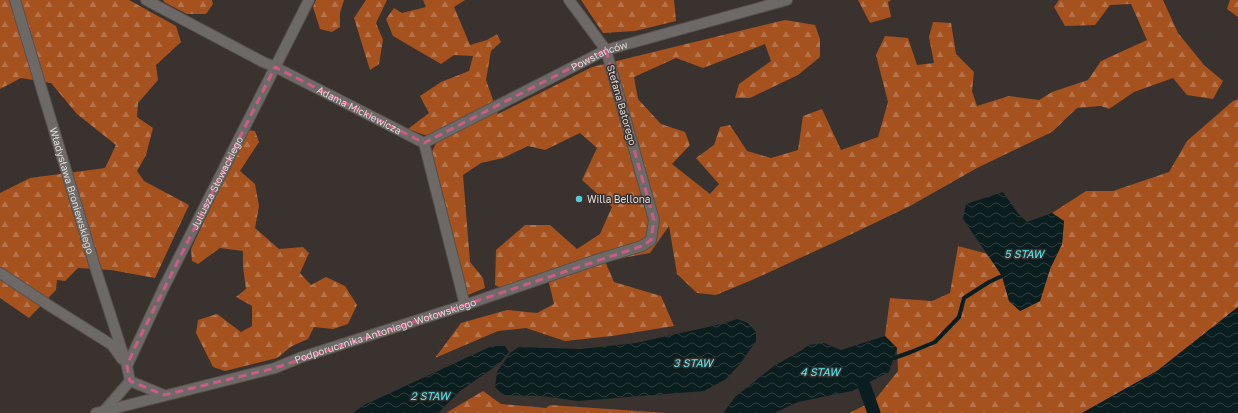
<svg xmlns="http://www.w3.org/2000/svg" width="1238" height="413" viewBox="0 0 1238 413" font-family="'Golos Text',sans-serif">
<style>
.forest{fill:url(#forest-firs)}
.water{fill:url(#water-waves)}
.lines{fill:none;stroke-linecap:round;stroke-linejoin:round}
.stream{stroke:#0b1e1f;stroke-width:4}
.canal{stroke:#0b1e1f;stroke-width:13}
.minor-casing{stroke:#58504d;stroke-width:12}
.minor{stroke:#6d6967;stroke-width:10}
.marked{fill:none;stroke:#cc5c86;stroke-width:3;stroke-dasharray:8 5;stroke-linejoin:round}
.poi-dot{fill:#51ccd4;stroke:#3a322f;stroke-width:1.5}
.labels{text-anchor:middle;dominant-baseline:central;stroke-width:3;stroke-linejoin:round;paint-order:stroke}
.street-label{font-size:10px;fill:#dedad7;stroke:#3a322f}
.poi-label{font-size:10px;fill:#dedad7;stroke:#3a322f;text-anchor:start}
.water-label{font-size:11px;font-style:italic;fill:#51e9f2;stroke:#3a322f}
</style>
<defs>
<pattern id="forest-firs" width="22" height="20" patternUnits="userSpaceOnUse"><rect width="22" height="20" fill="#a6521e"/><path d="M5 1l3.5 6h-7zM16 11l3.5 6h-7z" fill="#b67249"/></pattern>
<pattern id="water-waves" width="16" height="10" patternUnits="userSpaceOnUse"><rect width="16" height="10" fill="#0b1e1f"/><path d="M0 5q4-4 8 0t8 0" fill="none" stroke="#2e3e3f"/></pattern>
</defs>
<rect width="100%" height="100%" fill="#3a322f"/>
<g class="forest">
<path d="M 0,0 L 129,0 L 176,26 L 181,42 L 156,65 L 158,80 L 138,103 L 137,117 L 153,128 L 146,155 L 137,171 L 144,181 L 189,205 L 155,278 L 111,270 L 78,268 L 65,281 L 57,280 L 56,290 L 29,318 L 0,298 L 0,193 L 30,178 L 105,168 L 116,145 L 77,114 L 51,83 L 21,78 L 0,89 Z"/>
<path d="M 163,0 L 212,0 L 213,4 L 206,14 L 187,14 L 164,2 Z"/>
<path d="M 316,0 L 344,0 L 340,13 L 340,27 L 332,32 L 320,29 L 313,7 Z"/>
<path d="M 366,0 L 387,0 L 376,23 L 383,40 L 379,64 L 370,70 L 354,18 Z"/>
<path d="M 423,0 L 465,0 L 454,7 L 470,45 L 487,40 L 497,34 L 501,42 L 491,51 L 486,80 L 498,114 L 592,67 L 785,20 L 815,25 L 820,39 L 820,57 L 798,75 L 750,98 L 735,98 L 739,84 L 771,61 L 765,44 L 703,68 L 676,58 L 634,77 L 638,99 L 661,124 L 685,132 L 690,145 L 672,164 L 710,194 L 719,184 L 696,158 L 714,145 L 720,127 L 730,125 L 747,151 L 771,158 L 798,150 L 803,116 L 822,109 L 841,150 L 878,137 L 888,102 L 876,55 L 885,36 L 908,38 L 917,65 L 934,63 L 929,37 L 933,22 L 951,23 L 956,54 L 974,72 L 972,91 L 977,106 L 1009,96 L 1039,100 L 1052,92 L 1088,80 L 1101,61 L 1147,40 L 1131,4 L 1110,5 L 1095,25 L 1065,26 L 1054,7 L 1059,0 L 1163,0 L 1178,33 L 1204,65 L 1223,81 L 1213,99 L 1187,95 L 1173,78 L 1134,92 L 1109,109 L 1101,106 L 1077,108 L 1052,132 L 977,168 L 910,206 L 835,242 L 752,280 L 716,295 L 697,293 L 677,274 L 669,226 L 650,253 L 605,261 L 614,282 L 661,296 L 674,326 L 612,336 L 565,341 L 526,328 L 498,331 L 435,358 L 461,323 L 507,310 L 537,313 L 554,304 L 548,279 L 504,290 L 495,285 L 496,250 L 525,225 L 550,225 L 577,249 L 600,234 L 612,207 L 582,180 L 597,148 L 580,133 L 545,150 L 528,146 L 503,158 L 481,163 L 463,175 L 470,262 L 483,278 L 485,288 L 468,295 L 432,151 L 438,140 L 408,129 L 429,113 L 420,96 L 441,82 L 469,71 L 473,56 L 454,55 L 441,64 L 393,36 L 386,19 L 394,8 L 402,13 L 426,7 Z"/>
<path d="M 581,0 L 674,0 L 676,21 L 635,31 L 603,33 Z"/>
<path d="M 858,0 L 891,0 L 888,2 L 891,17 L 870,23 Z"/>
<path d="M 1230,0 L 1238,0 L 1238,17 L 1227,9 Z"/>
<path d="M 1238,99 L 1238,307 L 1157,371 L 1082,413 L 849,413 L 874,401 L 898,371 L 897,348 L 885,336 L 890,298 L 932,301 L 950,293 L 958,246 L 988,254 L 1002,276 L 1009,301 L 1020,311 L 1040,301 L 1050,269 L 1062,244 L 1064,221 L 1052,213 L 1086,191 L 1113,191 L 1169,172 L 1187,141 L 1233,101 Z"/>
<path d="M 247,130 L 255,131 L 259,142 L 240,171 L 255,184 L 259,206 L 255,228 L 279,249 L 303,247 L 309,253 L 300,273 L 311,285 L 326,277 L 345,286 L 357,305 L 348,324 L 333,329 L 314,327 L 308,339 L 292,346 L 277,358 L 225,371 L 213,367 L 196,333 L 198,320 L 217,314 L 241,332 L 252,326 L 252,306 L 236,297 L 246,289 L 243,267 L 243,251 L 220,248 L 198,264 L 192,261 L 191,249 Z"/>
<path d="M 483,391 L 501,404 L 546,408 L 550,405 L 667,413 L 446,413 Z"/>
</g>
<g class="water">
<path d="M 1003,192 L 1017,212 L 1027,222 L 1052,213 L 1064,221 L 1062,244 L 1050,269 L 1040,301 L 1020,311 L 1009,301 L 1002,276 L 963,219 L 966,204 Z"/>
<path d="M 1238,307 L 1238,413 L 1082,413 L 1157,371 Z"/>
<path d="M 737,319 L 748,323 L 756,332 L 756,341 L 740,364 L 726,379 L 704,391 L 578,401 L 542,396 L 503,395 L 495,387 L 497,372 L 510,353 L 519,347 L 580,349 L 636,343 L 726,323 Z"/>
<path d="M 885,336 L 897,348 L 889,372 L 852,391 L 798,402 L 774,413 L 723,413 L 736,396 L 774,366 L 802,350 L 809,345 L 824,343 L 841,350 Z"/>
<path d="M 492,346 L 505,346 L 509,352 L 500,363 L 460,391 L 438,413 L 353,413 L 364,405 Z"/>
</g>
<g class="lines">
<path class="stream" d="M 894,358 L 911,352 L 935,342 L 959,317 L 964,298 L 989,282 L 1002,276"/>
<path class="canal" d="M 864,385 L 874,413"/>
<g class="minor-casing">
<g id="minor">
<path id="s1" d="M 15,0 L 96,270 L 127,366 L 130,381 L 164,395"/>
<path id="s2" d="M 146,0 L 263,62 L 275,67 L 424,143 L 465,305"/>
<path id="s3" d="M 424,143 L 606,50 L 787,0"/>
<path d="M 0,273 L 50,306 L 112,345 L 122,359"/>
<path id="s4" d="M 127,366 L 163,289 L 309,0"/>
<path d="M 104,411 L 130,381"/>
<path id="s5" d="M 96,413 L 275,368 L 302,357 L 465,305 L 599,259 L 642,246 L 651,240 L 654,220 L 606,50 L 569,0"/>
</g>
</g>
<use href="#minor" class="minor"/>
</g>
<path class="marked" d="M 606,50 L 654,220 L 651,240 L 642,246 L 275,368 L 164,395 L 130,381 L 127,366 L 134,349 L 275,67 L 424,143 Z"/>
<circle class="poi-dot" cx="579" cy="199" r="4"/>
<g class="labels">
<g class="street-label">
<text stroke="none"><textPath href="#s3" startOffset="196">Powstańców</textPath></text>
<text transform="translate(622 105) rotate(74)">Stefana Batorego</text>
<text stroke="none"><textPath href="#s2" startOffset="240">Adama Mickiewicza</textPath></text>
<text stroke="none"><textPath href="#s4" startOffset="204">Juliusza Słowackiego</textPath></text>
<text stroke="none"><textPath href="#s1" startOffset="199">Władysława Broniewskiego</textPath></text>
<text stroke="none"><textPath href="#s5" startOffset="301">Podporucznika Antoniego Wołowskiego</textPath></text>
</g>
<g class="poi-label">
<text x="587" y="199">Willa Bellona</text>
</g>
<g class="water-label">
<text x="1024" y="253">5 STAW</text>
<text x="693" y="362">3 STAW</text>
<text x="820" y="371">4 STAW</text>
<text x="430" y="395">2 STAW</text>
</g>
</g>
</svg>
